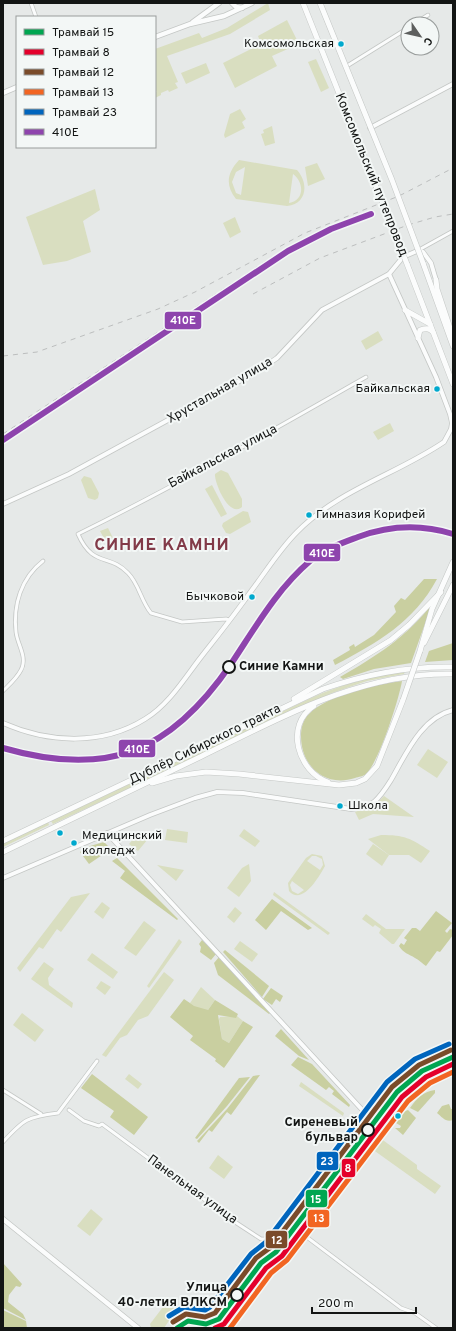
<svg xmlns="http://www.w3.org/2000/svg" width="456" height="1331" viewBox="0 0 456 1331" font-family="Overpass,sans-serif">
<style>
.green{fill:#d9dec0;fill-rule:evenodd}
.forest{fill:#c9cfa0}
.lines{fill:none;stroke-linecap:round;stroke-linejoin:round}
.minor-casing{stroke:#c4c7c5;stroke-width:4.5}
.tertiary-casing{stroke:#c4c7c5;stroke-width:5.5}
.secondary-casing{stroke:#c4c7c5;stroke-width:6}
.primary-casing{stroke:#c4c7c5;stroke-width:6}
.minor{stroke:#fbfcfc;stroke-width:3}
.tertiary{stroke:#fbfcfc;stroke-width:4}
.secondary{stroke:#fbfcfc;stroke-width:4.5}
.primary{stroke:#fbfcfc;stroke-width:5}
.tram{stroke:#bcbebe;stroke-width:1}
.rail{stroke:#bcbebe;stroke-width:1;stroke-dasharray:5 5;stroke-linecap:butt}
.primary-bridge-casing{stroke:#c4c7c5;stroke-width:6;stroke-linecap:butt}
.primary-bridge{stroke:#fbfcfc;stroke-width:5}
.rail-1-casing{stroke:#f3f7f6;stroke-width:9}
.rail-1{stroke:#8e44ad;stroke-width:6}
.tram-1-casing{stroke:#f3f7f6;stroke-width:8}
.tram-2-casing{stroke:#f3f7f6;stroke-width:8}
.tram-3-casing{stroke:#f3f7f6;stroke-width:8}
.tram-4-casing{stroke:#f3f7f6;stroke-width:8}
.tram-5-casing{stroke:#f3f7f6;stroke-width:8}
.tram-1{stroke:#00a651;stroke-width:5}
.tram-2{stroke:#e4002b;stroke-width:5}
.tram-3{stroke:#7a4b2a;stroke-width:5}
.tram-4{stroke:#f26522;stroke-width:5}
.tram-5{stroke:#0065bd;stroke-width:5}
.bus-dot{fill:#00a9ce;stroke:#f3f7f6;stroke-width:1.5}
.stop-dot{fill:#f3f7f6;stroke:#131514;stroke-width:2}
.labels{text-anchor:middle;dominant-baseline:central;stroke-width:4;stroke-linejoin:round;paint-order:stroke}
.bus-label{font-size:12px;fill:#131514;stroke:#f3f7f6;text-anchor:end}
.street-label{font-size:13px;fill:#131514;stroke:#f3f7f6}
.stop-label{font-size:13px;font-weight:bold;fill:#131514;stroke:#f3f7f6;text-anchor:end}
.district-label{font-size:17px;font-weight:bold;letter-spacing:1px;fill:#823a48;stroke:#f3f7f6}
.line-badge{stroke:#f3f7f6;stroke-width:1.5}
.badge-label{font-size:11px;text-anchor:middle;font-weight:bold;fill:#fff}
</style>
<rect width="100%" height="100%" fill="#e6e9e8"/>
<g class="green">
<path d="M 268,3 L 270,10 L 230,34 L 167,56 L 178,82 L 175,83 L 178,88 L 169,92 L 168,90 L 161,93 L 161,95 L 155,98 L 155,92 L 157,91 L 155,91 L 155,49 L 199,33 L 202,38 L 227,28 Z"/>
<path d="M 287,20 L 299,44 L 272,56 L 277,66 L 235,88 L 223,63 L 261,44 L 258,36 Z"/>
<path d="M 316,59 L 329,88 L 321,92 L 308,62 Z"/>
<path d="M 206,63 L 210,73 L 186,84 L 181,73 Z"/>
<path d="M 240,109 L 246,119 L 242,122 L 245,128 L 225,138 L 224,135 L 230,114 Z"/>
<path d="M 272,126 L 275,143 L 265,146 L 261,134 L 264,133 L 263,130 Z"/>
<path d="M 239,160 L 297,170 C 309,183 307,204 287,206 L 236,199 C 225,185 227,173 239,160 ZM 245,167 L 241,195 L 236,193 L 232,182 L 236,172 ZM 293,174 C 304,182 305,200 289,203 Z"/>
<path d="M 317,163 L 325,179 L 308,186 L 305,167 Z"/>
<path d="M 95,189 L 100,210 L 83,221 L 91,252 L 67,261 L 43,265 L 26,217 Z"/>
<path d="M 235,217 L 241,232 L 230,238 L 223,223 Z"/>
<path d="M 378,331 L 383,340 L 366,350 L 361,341 Z"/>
<path d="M 390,423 L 394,431 L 378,440 L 373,432 Z"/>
<path d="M 221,470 L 228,473 L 242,499 L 242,507 C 229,519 214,482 215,474 Z"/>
<path d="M 84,476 L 91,478 L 99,493 L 98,498 L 95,500 L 88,498 L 81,480 Z"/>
<path d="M 212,485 L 227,514 L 221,517 L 205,489 Z"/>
<path d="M 243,511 L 248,512 L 251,522 L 230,534 L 226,533 L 222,526 L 223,523 Z"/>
<path d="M 108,528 L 114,540 L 107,544 L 100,531 Z"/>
<path d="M 405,670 L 404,674 L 367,681 L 332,693 L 53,824 L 51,821 L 311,698 C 342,684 372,677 405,670 Z"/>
<path d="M 428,749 L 448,762 L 437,778 L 417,765 Z"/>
<path d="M 384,796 L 414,817 L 373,814 L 359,820 L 355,812 L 376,804 Z"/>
<path d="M 48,822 L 49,825 L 3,847 L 3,843 Z"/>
<path d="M 167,829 L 188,832 L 187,843 L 165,840 Z"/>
<path d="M 244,829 L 260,841 L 255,847 L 239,836 Z"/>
<path d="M 139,832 L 148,839 L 138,851 L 129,844 Z"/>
<path d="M 381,835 C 405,835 410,838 430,851 L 421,863 L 409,855 L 389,855 L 368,839 Z"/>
<path d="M 373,844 L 389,855 L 382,866 L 366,854 Z"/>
<path d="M 312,854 L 322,856 L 325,866 C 319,877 302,906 289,891 L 288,883 L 306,858 ZM 312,856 L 316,856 L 322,859 L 323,865 L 320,870 L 307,861 ZM 292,881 L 304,890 L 298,894 L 292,891 L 290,885 Z"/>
<path d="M 249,864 L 251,881 L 239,897 L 227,888 L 242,868 Z"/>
<path d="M 157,865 L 184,870 L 176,881 Z"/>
<path d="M 274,892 L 330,933 L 328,935 L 273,895 Z"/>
<path d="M 90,893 L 61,932 L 57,929 L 43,949 L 39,947 L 20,972 L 17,968 L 71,897 Z"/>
<path d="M 102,902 L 110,908 L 103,919 L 94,912 Z"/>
<path d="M 235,907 L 242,913 L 234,923 L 227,917 Z"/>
<path d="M 366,914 L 386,929 L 405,929 L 394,944 L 392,944 L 379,933 L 381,929 L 375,925 L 373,927 L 362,919 Z"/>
<path d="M 144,921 L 156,930 L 136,956 L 124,948 Z"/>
<path d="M 179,939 L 182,942 L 149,988 L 147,986 Z"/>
<path d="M 240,941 L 258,954 L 252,962 L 234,949 Z"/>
<path d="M 92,953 L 118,972 L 113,979 L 87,960 Z"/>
<path d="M 44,962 L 54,969 L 48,978 L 49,985 L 73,1003 L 72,1008 L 31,979 Z"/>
<path d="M 164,972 L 174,980 L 148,1016 L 138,1020 L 127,1035 L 120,1038 L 106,1057 L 102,1055 Z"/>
<path d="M 101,981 L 111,987 L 105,995 L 96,988 Z"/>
<path d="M 201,987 L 215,1000 L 203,1017 L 185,1000 L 190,1003 Z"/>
<path d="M 22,1013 L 44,1030 L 35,1042 L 13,1025 Z"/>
<path d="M 237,1016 L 243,1021 L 229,1043 L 222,1039 L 219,1019 L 220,1017 Z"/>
<path d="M 412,1063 L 421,1070 L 402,1083 L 390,1097 L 387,1095 Z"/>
<path d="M 426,1073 L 425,1077 L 403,1094 L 384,1115 L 382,1114 L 403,1090 Z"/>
<path d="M 129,1074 L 142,1084 L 138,1089 L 125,1079 Z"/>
<path d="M 301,1082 L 344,1113 L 343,1116 L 299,1086 Z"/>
<path d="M 361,1123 L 365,1128 L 304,1211 L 299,1208 Z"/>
<path d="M 380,1138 L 417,1165 L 417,1169 L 441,1186 L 435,1194 L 372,1149 Z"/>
<path d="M 218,1155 L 233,1167 L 224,1179 L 209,1168 Z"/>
<path d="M 91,1209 L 103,1219 L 90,1236 L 77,1226 Z"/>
<path d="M 166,1303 L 173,1306 L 175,1312 L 164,1328 L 151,1328 L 150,1324 Z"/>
</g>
<g class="forest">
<path d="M 424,579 L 437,579 C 414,622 377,643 335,665 L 333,660 L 350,650 L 349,647 L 354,644 L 355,647 L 374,635 L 396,612 L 394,606 L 401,598 L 405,600 Z"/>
<path d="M 432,604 L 411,663 L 374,669 L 343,679 L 340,677 C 375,657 407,637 432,604 Z"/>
<path d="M 453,643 L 453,660 L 425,662 L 429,651 Z"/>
<path d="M 402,681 C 399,699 379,762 366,774 C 364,776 358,777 355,778 C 325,788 301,766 301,736 C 301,728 303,720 309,714 C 327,695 377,684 402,681 Z"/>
<path d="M 104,842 L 111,849 L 89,864 L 80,852 L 90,846 Z"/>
<path d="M 117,858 L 178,919 L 177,920 L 120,878 L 125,871 L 112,861 Z"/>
<path d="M 272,899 L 312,928 L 308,930 L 281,911 L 266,930 L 255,920 Z"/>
<path d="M 436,911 L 452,923 L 445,931 L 447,933 L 450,929 L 453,930 L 453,935 L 440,952 L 437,951 L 426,966 C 423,964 419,960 415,958 C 409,954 403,953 399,946 L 401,943 L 404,945 L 407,940 L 404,938 L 412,928 L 416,928 L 420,931 Z"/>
<path d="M 202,940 L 216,954 L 211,960 L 200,952 L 201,947 L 199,944 Z"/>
<path d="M 225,950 L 269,986 L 262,997 L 223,952 Z"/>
<path d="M 219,957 L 270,1013 L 269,1014 L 218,975 L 214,963 Z"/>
<path d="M 271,988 L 283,996 L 280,1002 L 276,999 L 272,1005 L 263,999 Z"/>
<path d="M 184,999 L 194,1006 L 208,1010 L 215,1000 L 238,1014 L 236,1018 L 218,1015 L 222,1039 L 229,1043 L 243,1021 L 253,1027 L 224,1068 L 215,1061 L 216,1059 L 190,1040 L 193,1036 L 170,1017 Z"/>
<path d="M 281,1029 L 309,1060 L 299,1056 L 275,1036 Z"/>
<path d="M 298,1057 L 312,1064 L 350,1105 L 349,1107 L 332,1094 L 334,1091 L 329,1087 L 326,1090 L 291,1065 Z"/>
<path d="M 92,1074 L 148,1117 L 134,1135 L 110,1117 L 114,1111 L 81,1088 Z"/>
<path d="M 260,1075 L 231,1115 L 227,1112 L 212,1132 L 209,1130 L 199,1143 L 197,1141 L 227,1109 L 253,1076 Z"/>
<path d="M 250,1077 L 227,1106 L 197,1139 L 195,1138 L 239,1078 Z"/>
<path d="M 435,1090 L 435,1093 L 418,1112 L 410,1108 C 416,1099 424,1091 435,1090 Z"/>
<path d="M 449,1104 L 451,1109 L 453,1109 L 453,1120 C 446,1123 442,1117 437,1113 L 442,1106 Z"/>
<path d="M 408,1110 L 416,1118 L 403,1135 L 395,1128 L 400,1128 L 401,1126 L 396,1123 C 397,1118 403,1111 408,1110 Z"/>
<path d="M 3,1263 L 22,1284 L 20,1287 L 16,1286 L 9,1295 L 8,1302 L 23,1314 L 26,1320 L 3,1308 Z"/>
<path d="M 3,1310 L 26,1321 L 27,1328 L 3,1328 Z"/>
</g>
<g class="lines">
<g class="minor-casing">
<g id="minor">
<path d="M 31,3 L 36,17"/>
<path d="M 414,24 L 428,15"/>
<path d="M 347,66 L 408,28"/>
<path d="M 417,251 L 453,231"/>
<path d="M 229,620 L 226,619 L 182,622 L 151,613 C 141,601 139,584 128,573 C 109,553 93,568 78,534 C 176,486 271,431 366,377"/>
<path d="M 3,691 C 9,685 17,678 21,670 C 28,657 17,644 16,632 C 13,605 21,578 43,561"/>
<path d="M 3,1090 L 41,1114"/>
<path d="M 69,1110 L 84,1121 L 99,1126 L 102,1124 L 235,1222 L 261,1239 L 269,1239 L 293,1210 L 309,1221"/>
<path d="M 3,1142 C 24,1119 27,1117 58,1113 L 97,1061"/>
<path d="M 300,1232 L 401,1308 L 415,1313 L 436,1328"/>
</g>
</g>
<g class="tertiary-casing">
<g id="tertiary">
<path d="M 370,128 L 453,84"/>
<path d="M 3,504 L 69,474 L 258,371 L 277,358 L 322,310 L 389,274 L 403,257 L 417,251 L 423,252 L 431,263 L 436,280"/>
<path d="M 3,723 C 48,743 102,746 145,719 C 167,706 183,681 198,661 C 215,639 233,617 249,594 C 265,573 279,550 297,532 C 338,490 397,474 444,442 L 451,429 L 452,423 L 450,414 L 436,377 L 389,274"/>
<path d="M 107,833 L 378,1127"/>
<path d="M 3,878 L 150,815 L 195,798 L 217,792 L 243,793 L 351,809 C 359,808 367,807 374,802 C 381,796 386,788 391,780 C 406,754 421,718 453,710"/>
<path d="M 228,1328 L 390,1113 L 413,1090 L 453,1068"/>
</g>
</g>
<g class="secondary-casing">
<g id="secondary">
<path d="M 232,3 L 236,7 L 242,8"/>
<path d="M 193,22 L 219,3"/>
<path d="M 155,37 L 190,24 L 224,16 L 252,3"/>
<path d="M 3,93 L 17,87"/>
<path d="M 3,1219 L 138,1328"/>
</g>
</g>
<g class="primary-casing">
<g id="primary">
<path d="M 423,263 L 453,346"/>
<path d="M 407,264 L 453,384"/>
<path d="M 436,280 L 437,289 L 453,337"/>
<path d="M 405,310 L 430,324"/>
<path d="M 418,338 L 420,330 C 426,328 429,328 433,332"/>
<path d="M 424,643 L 453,585"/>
<path d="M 420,651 L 432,609 L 453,562"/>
<path d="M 294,699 L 391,640 L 409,625 L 441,592"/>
<path d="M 314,706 C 284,725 298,772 328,782"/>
<path d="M 152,783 L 176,776 L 206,772 L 239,774 L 339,785 L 356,783 L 365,779 L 377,766 L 403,700"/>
<path d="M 3,841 L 323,689 C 366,674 408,666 453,667"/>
<path d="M 3,852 C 70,820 136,788 202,756 C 282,717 362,672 453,674"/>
</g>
</g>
<use href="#minor" class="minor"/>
<use href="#tertiary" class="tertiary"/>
<use href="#secondary" class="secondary"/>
<use href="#primary" class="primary"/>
<g class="tram">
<path d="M 226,1314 L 235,1307 L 276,1252"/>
<path d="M 214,1328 L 225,1322"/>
</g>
<g class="rail">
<path d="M 253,294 L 320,258 L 408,225 L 435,217 L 453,214"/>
<path d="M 3,356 L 37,352 L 158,309 L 195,292 L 305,233 L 399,196 L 453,168"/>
<path d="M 3,434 L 272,257"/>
</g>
<g class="primary-bridge-casing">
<g id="primary-bridge">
<path d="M 303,3 L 407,264"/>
<path d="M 320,3 L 392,180 L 423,263"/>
<path d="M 403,700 L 420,651"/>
</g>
</g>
<use href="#primary-bridge" class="primary-bridge"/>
<g class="rail-1-casing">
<g id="rail-1">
<path d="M 3,440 L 288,251 L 331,229 L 371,214"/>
<path d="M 3,748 C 107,778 170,753 231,664 C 255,628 277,589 310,561 C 324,549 342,543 358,537 C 390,525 421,524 453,534"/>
</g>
</g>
<use href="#rail-1" class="rail-1"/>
<g class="tram-1-casing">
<path id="tram-1" d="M 177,1328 L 188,1321 L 206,1324 L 219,1319 L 261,1263 L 276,1252 L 397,1092 L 422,1071 L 453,1057"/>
</g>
<g class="tram-2-casing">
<path id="tram-2" d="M 215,1328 L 224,1324 L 266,1268 L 282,1256 L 402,1097 L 426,1077 L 453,1064"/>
</g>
<g class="tram-3-casing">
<path id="tram-3" d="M 173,1322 L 186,1314 L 205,1317 L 215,1313 L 256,1258 L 271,1247 L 392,1087 L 419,1065 L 451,1050"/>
</g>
<g class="tram-4-casing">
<path id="tram-4" d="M 230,1328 L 271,1273 L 287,1260 L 408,1101 L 430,1083 L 453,1072"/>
</g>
<g class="tram-5-casing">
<path id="tram-5" d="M 169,1316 L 184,1307 L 205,1310 L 210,1307 L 251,1254 L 266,1242 L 387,1082 L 415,1059 L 449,1044"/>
</g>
<use href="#tram-1" class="tram-1"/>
<use href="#tram-2" class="tram-2"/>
<use href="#tram-3" class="tram-3"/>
<use href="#tram-4" class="tram-4"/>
<use href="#tram-5" class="tram-5"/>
</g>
<g class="bus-dot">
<circle cx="341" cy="44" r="3.5"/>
<circle cx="437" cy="389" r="3.5"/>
<circle cx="309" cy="515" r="3.5"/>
<circle cx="252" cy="597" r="3.5"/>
<circle cx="340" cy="806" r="3.5"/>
<circle cx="60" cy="833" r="3.5"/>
<circle cx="74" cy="843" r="3.5"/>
<circle cx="398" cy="1116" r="3.5"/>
</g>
<g class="stop-dot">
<circle cx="229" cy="667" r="6"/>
<circle cx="368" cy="1130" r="6"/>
<circle cx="237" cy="1295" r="6"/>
</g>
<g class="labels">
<g class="bus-label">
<text x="334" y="44">Комсомольская</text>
<text x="430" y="389">Байкальская</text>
<text x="316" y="515" text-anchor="start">Гимназия Корифей</text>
<text x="244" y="597">Бычковой</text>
<text x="348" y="806" text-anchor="start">Школа</text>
<text x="82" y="836" text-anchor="start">Медицинский<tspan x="82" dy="15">колледж</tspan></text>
</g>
<g class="street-label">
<text transform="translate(371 175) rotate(68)">Комсомольский путепровод</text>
<text transform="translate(220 391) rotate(-30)">Хрустальная улица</text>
<text transform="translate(223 457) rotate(-28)">Байкальская улица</text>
<text transform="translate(205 745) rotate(-26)">Дублёр Сибирского тракта</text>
<text transform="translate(192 1190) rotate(36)">Панельная улица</text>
</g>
<g class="stop-label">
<text x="239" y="667" text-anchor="start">Синие Камни</text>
<text x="358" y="1123">Сиреневый<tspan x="358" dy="15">бульвар</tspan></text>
<text x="227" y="1288">Улица<tspan x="227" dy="15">40-летия ВЛКСМ</tspan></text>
</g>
<g class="district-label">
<text x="162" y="546">СИНИЕ КАМНИ</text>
</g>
</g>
<g class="line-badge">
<rect x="164" y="311" width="38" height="19" rx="4" fill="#8e44ad"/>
<rect x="303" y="543" width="38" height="19" rx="4" fill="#8e44ad"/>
<rect x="118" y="739" width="38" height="19" rx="4" fill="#8e44ad"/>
<rect x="316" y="1151" width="23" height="20" rx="4" fill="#0065bd"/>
<rect x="341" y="1158" width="15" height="20" rx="4" fill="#e4002b"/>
<rect x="305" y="1189" width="23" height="19" rx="4" fill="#00a651"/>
<rect x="307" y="1209" width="23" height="19" rx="4" fill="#f26522"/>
<rect x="265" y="1230" width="23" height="19" rx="4" fill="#7a4b2a"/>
</g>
<g class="badge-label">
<text x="183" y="324">410E</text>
<text x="322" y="557">410E</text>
<text x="137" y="753">410E</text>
<text x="327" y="1165">23</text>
<text x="348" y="1172">8</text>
<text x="316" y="1203">15</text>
<text x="319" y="1222">13</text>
<text x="277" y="1244">12</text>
</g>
<rect width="456" height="1331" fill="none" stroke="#131514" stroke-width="8"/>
<rect x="16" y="16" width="140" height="132" fill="#f3f7f6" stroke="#999d9c"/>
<rect x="24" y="29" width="20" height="6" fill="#00a651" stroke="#999d9c"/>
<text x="52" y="36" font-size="12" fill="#131514">Трамвай 15</text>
<rect x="24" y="49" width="20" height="6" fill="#e4002b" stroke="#999d9c"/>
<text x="52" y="56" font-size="12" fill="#131514">Трамвай 8</text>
<rect x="24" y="69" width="20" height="6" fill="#7a4b2a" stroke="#999d9c"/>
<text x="52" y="76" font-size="12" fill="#131514">Трамвай 12</text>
<rect x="24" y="89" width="20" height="6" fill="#f26522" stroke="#999d9c"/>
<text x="52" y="96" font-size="12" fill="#131514">Трамвай 13</text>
<rect x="24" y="109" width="20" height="6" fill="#0065bd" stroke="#999d9c"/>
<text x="52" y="116" font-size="12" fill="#131514">Трамвай 23</text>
<rect x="24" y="129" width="20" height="6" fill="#8e44ad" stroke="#999d9c"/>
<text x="52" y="136" font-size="12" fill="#131514">410E</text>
<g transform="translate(420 36) rotate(124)"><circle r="19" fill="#f3f7f6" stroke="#999d9c"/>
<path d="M0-3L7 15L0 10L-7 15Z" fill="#5d5f5e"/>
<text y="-6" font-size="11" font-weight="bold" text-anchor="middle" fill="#131514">С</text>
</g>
<path d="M312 1307v6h104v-6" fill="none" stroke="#131514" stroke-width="2"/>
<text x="318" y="1307" font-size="12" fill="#131514" stroke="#f3f7f6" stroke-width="3" paint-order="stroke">200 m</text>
</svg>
